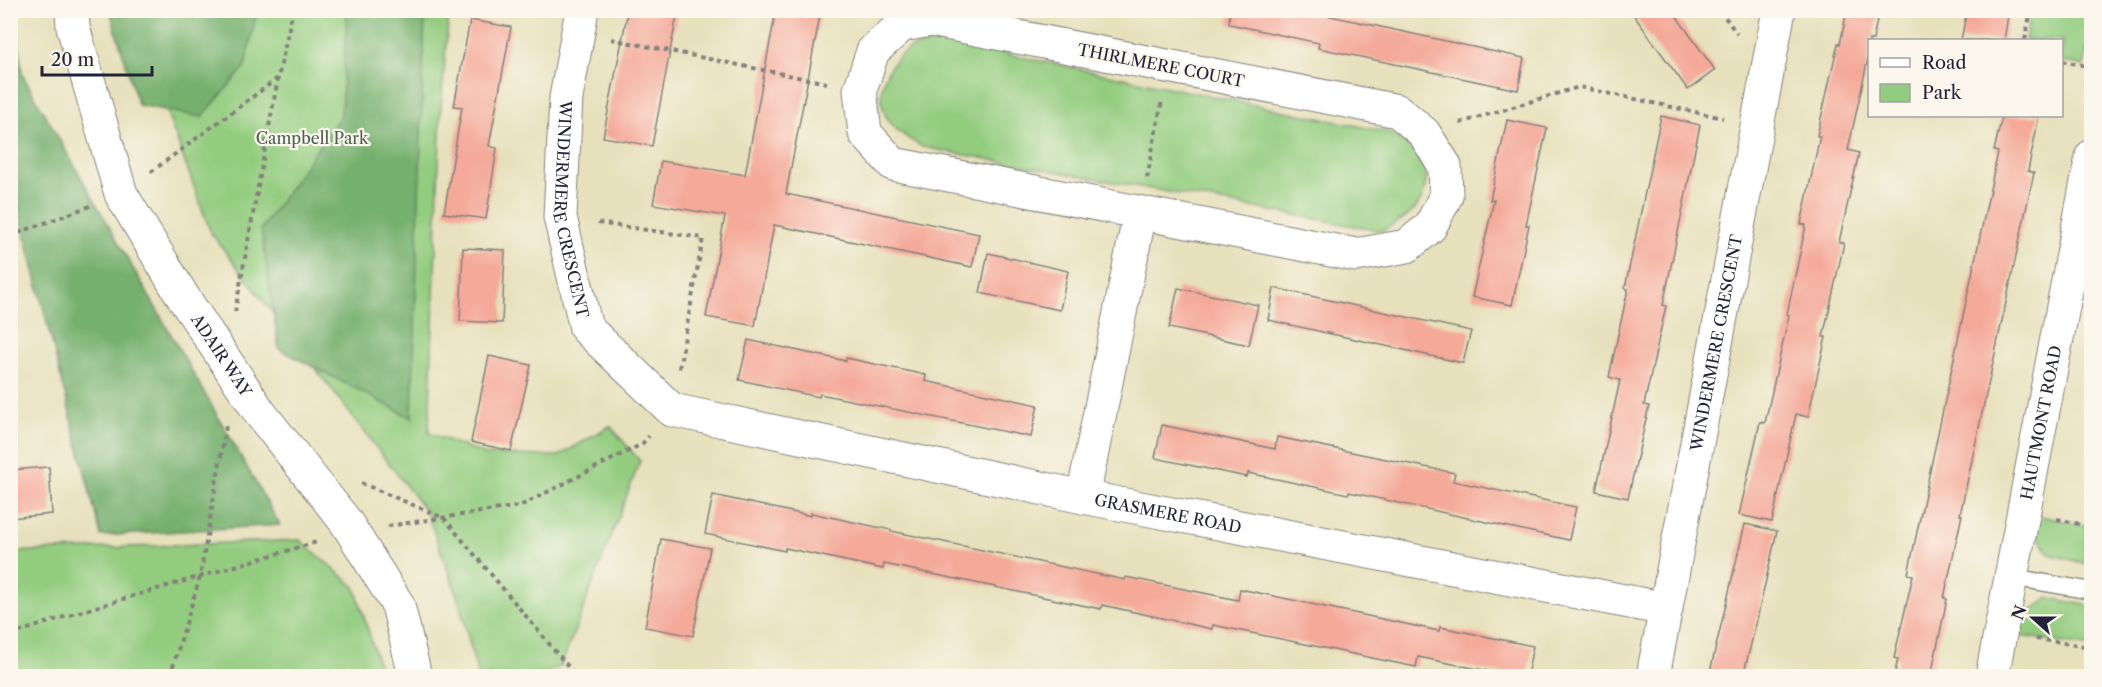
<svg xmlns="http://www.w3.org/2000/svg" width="2102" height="687" viewBox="0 0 2102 687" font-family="'Libre Caslon Text',serif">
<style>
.green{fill:#93cc7f;stroke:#5a775d;stroke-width:1.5}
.forest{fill:#76b06e;stroke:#4c6954;stroke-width:1.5}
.building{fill:#f4a999}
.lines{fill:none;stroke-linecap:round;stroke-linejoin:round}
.lane-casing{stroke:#84817c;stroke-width:19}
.street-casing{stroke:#84817c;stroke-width:35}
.path{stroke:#84817c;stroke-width:4;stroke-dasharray:4.5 4.5;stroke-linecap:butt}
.lane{stroke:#fff;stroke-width:16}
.street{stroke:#fff;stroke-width:33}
.labels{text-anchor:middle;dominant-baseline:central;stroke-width:4.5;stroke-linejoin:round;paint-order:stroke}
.street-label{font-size:16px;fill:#22223b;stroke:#fbf7ec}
.park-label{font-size:16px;fill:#4a5e53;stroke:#fbf7ec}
</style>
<rect width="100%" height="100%" fill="#fbf7ec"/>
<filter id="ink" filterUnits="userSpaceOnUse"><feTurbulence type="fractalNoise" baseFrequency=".0167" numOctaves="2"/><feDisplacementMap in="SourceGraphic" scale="12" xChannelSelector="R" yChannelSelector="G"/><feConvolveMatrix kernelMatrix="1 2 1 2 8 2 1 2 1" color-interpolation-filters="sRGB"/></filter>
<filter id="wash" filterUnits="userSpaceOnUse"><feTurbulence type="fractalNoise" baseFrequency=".008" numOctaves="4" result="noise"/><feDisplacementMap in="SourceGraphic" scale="24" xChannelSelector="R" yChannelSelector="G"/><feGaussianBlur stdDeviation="1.35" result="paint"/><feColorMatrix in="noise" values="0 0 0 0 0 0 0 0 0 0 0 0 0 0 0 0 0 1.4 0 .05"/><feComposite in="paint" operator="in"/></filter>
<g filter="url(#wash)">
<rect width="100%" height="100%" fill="#e7e0bc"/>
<g class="green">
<path d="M 136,11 L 449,11 L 441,106 L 429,433 L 486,455 L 559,456 L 610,426 L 640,461 L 561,666 L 541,676 L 478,676 L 458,598 L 427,513 L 211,233 L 152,72 Z"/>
<path d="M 2031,11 L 2091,11 L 2091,28 L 2084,66 L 2062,61 L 2062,40 L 2025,40 Z"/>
<path d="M 943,41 L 1387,132 L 1410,145 L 1427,162 C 1427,203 1418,213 1381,231 L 922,147 C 909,139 893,130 886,116 C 874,92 886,64 907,50 C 915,44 932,44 943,41 Z"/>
<path d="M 2023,512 L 2091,527 L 2091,565 L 2049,554 Z"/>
<path d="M 300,540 L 355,587 L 382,676 L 11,676 L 11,552 Z"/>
<path d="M 2049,598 L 2091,606 L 2091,647 L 2000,633 Z"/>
</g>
<g class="forest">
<path d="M 10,11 L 16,11 L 22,74 L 280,525 L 101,536 L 11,180 Z"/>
<path d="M 110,11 L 110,10 L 257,11 L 245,67 L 202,117 L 138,105 Z"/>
<path d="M 347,11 L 425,11 L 412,418 L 279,349 L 261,229 L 341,115 Z"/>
</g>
<g id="blocks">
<g class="building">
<path d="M 628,10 L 678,10 L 652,146 L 603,137 Z"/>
<path d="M 776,10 L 821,10 L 786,194 L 979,234 L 972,267 L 774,225 L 755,326 L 706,317 L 725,216 L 653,204 L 661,161 L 745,175 Z"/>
<path d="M 1230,10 L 1303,10 L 1524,58 L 1518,90 L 1318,48 L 1319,43 L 1229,24 Z"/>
<path d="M 1630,10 L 1672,10 L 1715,70 L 1688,90 Z"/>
<path d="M 1847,10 L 1879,10 L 1873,40 L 1869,40 L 1869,54 L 1848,150 L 1859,153 L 1839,242 L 1844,243 L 1823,337 L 1826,337 L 1808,417 L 1796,414 L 1772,522 L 1739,515 L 1760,422 L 1765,423 L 1789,315 L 1787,314 L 1806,225 L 1801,224 L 1820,136 L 1817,136 L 1838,43 L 1840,44 Z"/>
<path d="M 1967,10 L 2009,10 L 2004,40 L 1961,40 Z"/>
<path d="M 470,20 L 511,27 L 489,146 L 497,148 L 486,219 L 444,213 L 462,107 L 454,106 Z"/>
<path d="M 1661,116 L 1700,125 L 1663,305 L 1666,306 L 1644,405 L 1649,406 L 1628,498 L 1596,491 L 1620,380 L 1609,377 L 1628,289 L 1625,288 Z"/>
<path d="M 2002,116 L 2039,116 L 2028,171 L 2034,173 L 1960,515 L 1962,515 L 1944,598 L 1947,599 L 1931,676 L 1894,676 L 1898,659 L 1894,658 L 1913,575 L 1908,574 L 1998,152 L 1994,151 Z"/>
<path d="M 1507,120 L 1547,128 L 1526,225 L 1529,225 L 1512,305 L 1472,297 L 1494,200 L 1490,200 Z"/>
<path d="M 463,248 L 505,250 L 502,323 L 460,321 Z"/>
<path d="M 988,253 L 1068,271 L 1060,310 L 980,293 Z"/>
<path d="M 1178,288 L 1258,305 L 1249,345 L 1169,328 Z"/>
<path d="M 1274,288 L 1471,331 L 1463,363 L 1268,320 Z"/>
<path d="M 748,340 L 846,361 L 846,358 L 926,375 L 925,381 L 1038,405 L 1031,437 L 820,394 L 819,397 L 739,380 Z"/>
<path d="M 489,356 L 531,365 L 511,451 L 471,442 Z"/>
<path d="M 1162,425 L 1275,449 L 1277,437 L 1455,473 L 1453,481 L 1576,507 L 1569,540 L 1349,492 L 1348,494 L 1248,473 L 1247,477 L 1155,458 Z"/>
<path d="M 49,467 L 52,514 L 10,518 L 10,470 Z"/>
<path d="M 713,495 L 811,516 L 811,513 L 891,530 L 891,531 L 1125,580 L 1126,577 L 1238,600 L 1240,589 L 1439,631 L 1440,627 L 1533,646 L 1527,676 L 1513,676 L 1418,657 L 1416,667 L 1213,625 L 1212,629 L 1102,605 L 1101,609 L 884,564 L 883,569 L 785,548 L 785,551 L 705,534 Z"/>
<path d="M 1745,524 L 1777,531 L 1756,624 L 1743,676 L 1709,676 Z"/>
<path d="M 661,539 L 710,548 L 693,636 L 645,627 Z"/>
</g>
</g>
</g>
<g filter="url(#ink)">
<use href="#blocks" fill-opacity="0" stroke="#84817c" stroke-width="1.5"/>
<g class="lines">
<g class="lane-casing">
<path id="lane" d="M 2012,577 L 2092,591"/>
</g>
<g class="street-casing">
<g id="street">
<path id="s1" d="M 72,10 L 73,27 L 121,194 L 183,297 L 235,375 L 260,413 L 346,522 L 398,605 L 415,676"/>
<path id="s2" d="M 582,10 L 566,98 L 560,217 L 586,328 L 672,410 L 1083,497 L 1666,609"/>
<path d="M 931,20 L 1398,111 L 1424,133 L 1445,166 L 1446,196 L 1430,227 L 1407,246 L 1356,255 L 893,164 L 865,133 L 860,90 L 873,51 L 902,25 Z"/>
<path d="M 1083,497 L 1140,213"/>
<path id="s3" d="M 1653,676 L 1779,10"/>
<path id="s4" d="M 1992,676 L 2092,156"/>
</g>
</g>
<g class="path">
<path d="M 1720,10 L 1737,34"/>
<path d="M 611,39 L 827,83"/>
<path d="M 2025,40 L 2031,10"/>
<path d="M 2062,61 L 2092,67"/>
<path d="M 1460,123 L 1579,87 L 1723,118"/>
<path d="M 151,172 L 278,78 L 293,10"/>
<path d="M 1147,178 L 1162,100"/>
<path d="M 598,223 L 703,238 L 679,369"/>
<path d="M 10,236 L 90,206"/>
<path d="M 235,312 L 278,78"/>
<path d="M 361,483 L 444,518 L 576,676"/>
<path d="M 2057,519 L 2092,527"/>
<path d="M 388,526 L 520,506 L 642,444 L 649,436"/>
<path d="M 10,635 L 79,612 L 317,542"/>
<path d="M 2036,639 L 2092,647"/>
<path d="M 10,675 L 17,676"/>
<path d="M 170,676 L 200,577 L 226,426"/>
</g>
<use href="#lane" class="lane"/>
<use href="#street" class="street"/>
</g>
</g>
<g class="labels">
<g class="street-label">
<text transform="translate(1161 65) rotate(11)">THIRLMERE COURT</text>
<text stroke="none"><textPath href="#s2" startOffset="202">WINDERMERE CRESCENT</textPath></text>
<text stroke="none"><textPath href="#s3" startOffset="339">WINDERMERE CRESCENT</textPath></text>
<text stroke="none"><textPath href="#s1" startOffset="381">ADAIR WAY</textPath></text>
<text stroke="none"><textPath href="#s4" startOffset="258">HAUTMONT ROAD</textPath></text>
<text stroke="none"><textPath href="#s2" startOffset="948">GRASMERE ROAD</textPath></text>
</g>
<g class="park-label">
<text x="312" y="138">Campbell Park</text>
</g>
</g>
<rect width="2102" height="687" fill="none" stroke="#fbf7ec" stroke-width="36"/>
<rect x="1868" y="39" width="195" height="78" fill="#fbf7ec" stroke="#a4a2a5" stroke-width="1.5"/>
<rect x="1880" y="58" width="30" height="9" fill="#ffffff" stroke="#a4a2a5" stroke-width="1.5"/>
<text x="1922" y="69" font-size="18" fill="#22223b">Road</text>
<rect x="1880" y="84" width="30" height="18" fill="#93cc7f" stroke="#a4a2a5" stroke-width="1.5"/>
<text x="1922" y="99" font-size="18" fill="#22223b">Park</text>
<g transform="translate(2033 618) rotate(291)" stroke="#fbf7ec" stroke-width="4.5" paint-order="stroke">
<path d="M0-4.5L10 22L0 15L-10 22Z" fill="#22223b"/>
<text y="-9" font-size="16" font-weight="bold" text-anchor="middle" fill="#22223b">N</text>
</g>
<path d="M42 66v9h110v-9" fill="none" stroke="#22223b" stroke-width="3"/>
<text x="51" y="66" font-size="18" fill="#22223b" stroke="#fbf7ec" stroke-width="4.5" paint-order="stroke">20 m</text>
</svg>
